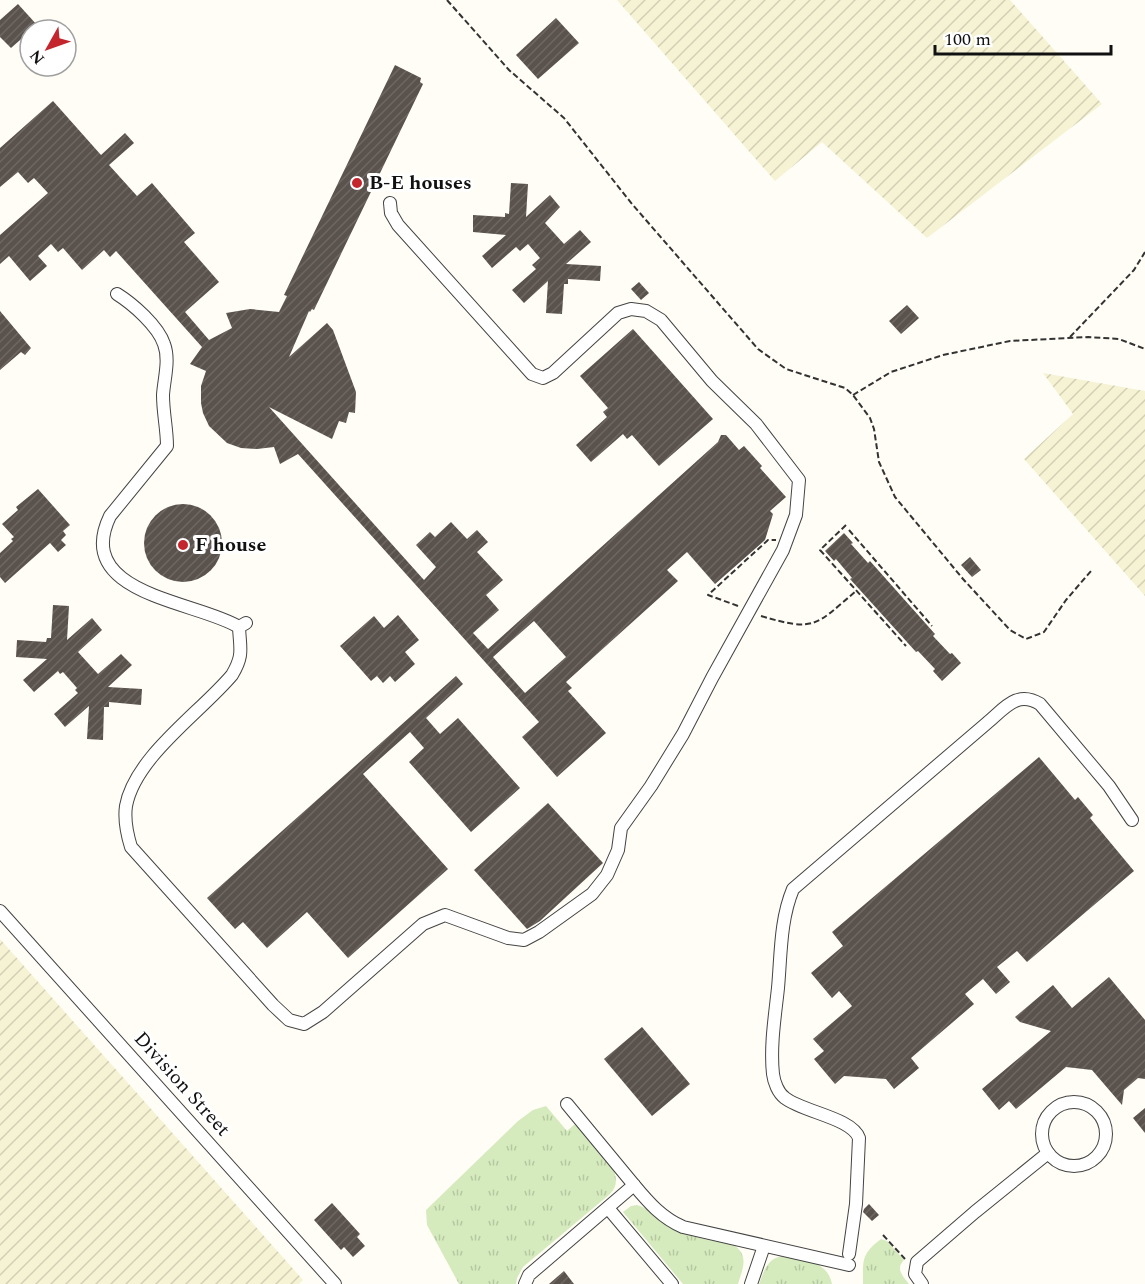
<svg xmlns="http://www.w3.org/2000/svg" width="1145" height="1284" viewBox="0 0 1145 1284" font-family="Spectral,serif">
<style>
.farmland{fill:url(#farmland-furrows)}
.grass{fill:url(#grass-tufts)}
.building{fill:url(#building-hatch);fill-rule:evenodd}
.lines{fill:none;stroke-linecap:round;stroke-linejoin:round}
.minor-casing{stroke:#444;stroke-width:14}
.path{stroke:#333;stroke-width:2;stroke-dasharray:6 3;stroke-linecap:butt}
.minor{stroke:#fff;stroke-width:12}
.poi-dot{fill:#c4262e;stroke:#fff;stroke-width:2}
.labels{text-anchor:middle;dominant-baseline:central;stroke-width:6;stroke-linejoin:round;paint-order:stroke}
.poi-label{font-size:20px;font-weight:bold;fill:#111;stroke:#fff;text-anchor:start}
.street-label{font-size:20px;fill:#111;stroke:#fff}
</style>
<defs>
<pattern id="farmland-furrows" width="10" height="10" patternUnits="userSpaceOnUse" patternTransform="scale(1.5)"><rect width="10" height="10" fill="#f6f3d4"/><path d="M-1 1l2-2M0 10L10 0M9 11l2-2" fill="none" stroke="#d2cfb5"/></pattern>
<pattern id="grass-tufts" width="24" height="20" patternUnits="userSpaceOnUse" patternTransform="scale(1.5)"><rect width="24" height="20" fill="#d5ebbd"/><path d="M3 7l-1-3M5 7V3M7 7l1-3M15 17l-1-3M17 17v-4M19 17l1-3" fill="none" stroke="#b6c8a1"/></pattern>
<pattern id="building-hatch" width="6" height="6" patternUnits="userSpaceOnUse" patternTransform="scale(1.5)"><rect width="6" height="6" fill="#5a524d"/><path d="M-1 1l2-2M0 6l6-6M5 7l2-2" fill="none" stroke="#6d6662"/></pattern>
</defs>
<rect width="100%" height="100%" fill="#fffdf5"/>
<g class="farmland">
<path d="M 617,0 L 1010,0 L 1102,104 L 927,238 L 822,142 L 775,181 Z"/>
<path d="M 1043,373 L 1145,391 L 1145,596 L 1024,459 L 1073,414 Z"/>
<path d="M 0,939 L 303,1280 L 299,1284 L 0,1284 Z"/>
</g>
<g class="grass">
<path d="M 546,1106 L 567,1131 L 575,1124 L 614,1171 C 617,1180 617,1187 610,1194 L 523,1267 L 517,1278 L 516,1284 L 459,1284 L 427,1225 L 426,1210 L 518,1121 L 533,1110 Z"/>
<path d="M 637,1205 C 651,1209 660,1221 673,1228 C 692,1238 714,1241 734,1245 C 749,1256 743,1268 738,1284 L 683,1284 L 623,1212 L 631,1206 Z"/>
<path d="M 881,1239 L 887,1241 L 904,1260 C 895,1269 903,1276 909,1284 L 863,1284 C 863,1261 861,1254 881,1239 Z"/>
<path d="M 783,1256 C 802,1261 827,1259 832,1284 L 759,1284 C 764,1271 767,1258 783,1256 Z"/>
</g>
<g class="building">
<path d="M 18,4 L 37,25 L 11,48 L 0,37 L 0,20 Z"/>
<path d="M 556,18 L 579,43 L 538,79 L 516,55 Z"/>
<path d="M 395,65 L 421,78 L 420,82 L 423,84 L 314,310 L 312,309 L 310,312 L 309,311 L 289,357 L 327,323 L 333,330 L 356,392 L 355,413 L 349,412 L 346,423 L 339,421 L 332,439 L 269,407 L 424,580 L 436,567 L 416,545 L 430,532 L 435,537 L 451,522 L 467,539 L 477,530 L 488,542 L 477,552 L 503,580 L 486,595 L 499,610 L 473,633 L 488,649 L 718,442 L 721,435 L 726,435 L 739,450 L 744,446 L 762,466 L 760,468 L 786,497 L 770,511 L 773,514 L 765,540 L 715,584 L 687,552 L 667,570 L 678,581 L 566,682 L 572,688 L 568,691 L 606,733 L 557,777 L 522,737 L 539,722 L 298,454 L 280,464 L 274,447 L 257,449 L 241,448 L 227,443 L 209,426 L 203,413 L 201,403 L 201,386 L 206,371 L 190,364 L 202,347 L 116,251 L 110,257 L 104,250 L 82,270 L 63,248 L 58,252 L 51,244 L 38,256 L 47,266 L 30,281 L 9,256 L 0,264 L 0,235 L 48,193 L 34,178 L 28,183 L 18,172 L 0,187 L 0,148 L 53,101 L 101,155 L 125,133 L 134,143 L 109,165 L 137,196 L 152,183 L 195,233 L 184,242 L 219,282 L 185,312 L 209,340 L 232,328 L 226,313 L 250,309 L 279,312 L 287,296 L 284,295 ZM 534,621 L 566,657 L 525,693 L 493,657 Z"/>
<path d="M 511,183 L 528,184 L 526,217 L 550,195 L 560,207 L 545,223 L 564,244 L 580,230 L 591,242 L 566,264 L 601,266 L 600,281 L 568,279 L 568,284 L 564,284 L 562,314 L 546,313 L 548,281 L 524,303 L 512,290 L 536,269 L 532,265 L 540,258 L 528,244 L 520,251 L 516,247 L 492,268 L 482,256 L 506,235 L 473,232 L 473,215 L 505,217 L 505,213 L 509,214 Z"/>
<path d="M 639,282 L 649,293 L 641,300 L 631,289 Z"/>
<path d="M 907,305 L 919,318 L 901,334 L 889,321 Z"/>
<path d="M 0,311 L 31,348 L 25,355 L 21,352 L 0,370 Z"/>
<path d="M 633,329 L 713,419 L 659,466 L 632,435 L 627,439 L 623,434 L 591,462 L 576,445 L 607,417 L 603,412 L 608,408 L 580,376 Z"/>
<path d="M 38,489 L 70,525 L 63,531 L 66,535 L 61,540 L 66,545 L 58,552 L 50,543 L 5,583 L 0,577 L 0,553 L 13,541 L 11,539 L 14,537 L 2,524 L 18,510 L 16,507 Z"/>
<circle cx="183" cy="543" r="39"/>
<path d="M 844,533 L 853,543 L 851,544 L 868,563 L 870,561 L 935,634 L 933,636 L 950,654 L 952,653 L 961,663 L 942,681 L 933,671 L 935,669 L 918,651 L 916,652 L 850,579 L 852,578 L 836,559 L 834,561 L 825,551 Z"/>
<path d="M 970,557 L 981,570 L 972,577 L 961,565 Z"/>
<path d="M 53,605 L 69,606 L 67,640 L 92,618 L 102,630 L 78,652 L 98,674 L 121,654 L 132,665 L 108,687 L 142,689 L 141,705 L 109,702 L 109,707 L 104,707 L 103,740 L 87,739 L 89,706 L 65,727 L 54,714 L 78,693 L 75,690 L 77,688 L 63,672 L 60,674 L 58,671 L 34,692 L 23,680 L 47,659 L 16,657 L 17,640 L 46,642 L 47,638 L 51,638 Z"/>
<path d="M 398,615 L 419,640 L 405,652 L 415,664 L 395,682 L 390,676 L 383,683 L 377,676 L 371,681 L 340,646 L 374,616 L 384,628 Z"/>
<path d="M 456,676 L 463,684 L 426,718 L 440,734 L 458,718 L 520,788 L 471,832 L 409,762 L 424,748 L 410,732 L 363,774 L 448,869 L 348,958 L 307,912 L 267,948 L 243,922 L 235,929 L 207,898 Z"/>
<path d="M 1039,757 L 1075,800 L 1078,797 L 1093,815 L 1090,818 L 1134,871 L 1027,962 L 1017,951 L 997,967 L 1010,982 L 996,994 L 983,979 L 965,994 L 974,1004 L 911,1058 L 919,1068 L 894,1089 L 886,1079 L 844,1076 L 835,1084 L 814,1059 L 824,1051 L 813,1039 L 852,1006 L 839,991 L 832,998 L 811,973 L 843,946 L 832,932 Z"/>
<path d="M 548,803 L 603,863 L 540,921 L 527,929 L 474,870 Z"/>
<path d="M 1109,977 L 1145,1020 L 1145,1079 L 1138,1078 L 1124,1090 L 1122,1105 L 1092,1070 L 1066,1067 L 1016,1109 L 1009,1101 L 999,1110 L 982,1089 L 1051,1031 L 1020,1022 L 1015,1017 L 1053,985 L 1072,1008 Z"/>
<path d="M 642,1027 L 690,1084 L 652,1116 L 604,1059 Z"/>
<path d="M 1145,1108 L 1145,1133 L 1133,1118 Z"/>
<path d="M 332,1203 L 360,1234 L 357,1237 L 365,1246 L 353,1257 L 344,1247 L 341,1250 L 314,1220 Z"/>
<path d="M 869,1204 L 879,1215 L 872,1221 L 863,1212 L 864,1209 Z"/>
<path d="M 564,1271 L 574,1284 L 549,1284 Z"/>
</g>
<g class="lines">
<g class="minor-casing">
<g id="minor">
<path d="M 117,294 C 133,304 158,326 164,344 C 170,360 164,379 163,395 C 163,413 167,429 167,446 L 110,516 C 72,595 197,601 239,627"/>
<path d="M 246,623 L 239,627 C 240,649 244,655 232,675 C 200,713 135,757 126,806 C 124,820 127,834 131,847 L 273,1005 L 289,1020 L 304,1024 L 323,1012 L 423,924 L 445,915 L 508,938 L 524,940 L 539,932 L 592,894 L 607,875 L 618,850 L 621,828 L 651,786 L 683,734 L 712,678 L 783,550 L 796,515 L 799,480 L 756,424 L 712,381 L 661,320 L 646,311 L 631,309 L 618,313 L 553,373 L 543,378 L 532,374 L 398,225 L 391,213 L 390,203"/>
<path d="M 0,911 L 335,1284"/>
<circle cx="1074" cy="1134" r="32"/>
<path d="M 567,1104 L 634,1185"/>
<path d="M 608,1208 L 672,1284"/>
<path d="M 849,1254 L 856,1204 L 859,1138 C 852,1118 803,1112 785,1098 C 778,1093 774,1082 773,1074 C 770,1046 775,1016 778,988 C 781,955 780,920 793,889 L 987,723 C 1005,708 1017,690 1040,704 L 1109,786 L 1132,820"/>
<path d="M 525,1284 L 529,1275 L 634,1185 C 649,1203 662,1218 683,1227 L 849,1265"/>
<path d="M 751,1284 L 764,1246"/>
<path d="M 922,1284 L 915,1274 L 917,1262 L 975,1212 L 1048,1153"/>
</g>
</g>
<g class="path">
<path d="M 447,0 L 509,70 L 564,118 L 632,204 L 758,349 L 786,369 L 845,388 L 853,395 L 870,418 L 874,429 L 879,462 L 895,497 L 963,579 L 1010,630 L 1026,639 L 1044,632 L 1066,600 L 1091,571"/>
<path d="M 1070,337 L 1134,270 L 1145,252"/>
<path d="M 853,395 L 891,372 L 943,355 L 1010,341 L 1088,337 L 1119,339 L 1145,349"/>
<path d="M 846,525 L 820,550 L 906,646"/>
<path d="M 849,530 L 932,626"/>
<path d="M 738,606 L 708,595 L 768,540 L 776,540"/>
<path d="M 761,616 C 815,632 815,626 856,591"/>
<path d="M 883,1235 L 905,1259"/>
</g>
<use href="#minor" class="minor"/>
</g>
<g class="poi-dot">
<circle cx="357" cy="183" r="6"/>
<circle cx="183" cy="545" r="6"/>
</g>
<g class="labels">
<g class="poi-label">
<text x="369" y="183">B-E houses</text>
<text x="195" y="545">F house</text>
</g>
<g class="street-label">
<text transform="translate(182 1084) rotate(48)">Division Street</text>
</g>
</g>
<g transform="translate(48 48) rotate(230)"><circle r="28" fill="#ffffff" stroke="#a0a0a0" stroke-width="1.5"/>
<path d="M0-4.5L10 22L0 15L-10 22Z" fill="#c4262e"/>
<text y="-9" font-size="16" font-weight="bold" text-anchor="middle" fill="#111111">N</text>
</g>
<path d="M935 45v9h176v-9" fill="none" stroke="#111111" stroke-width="3"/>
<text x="944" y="45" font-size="18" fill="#111111" stroke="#ffffff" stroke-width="4.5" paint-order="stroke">100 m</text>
</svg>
